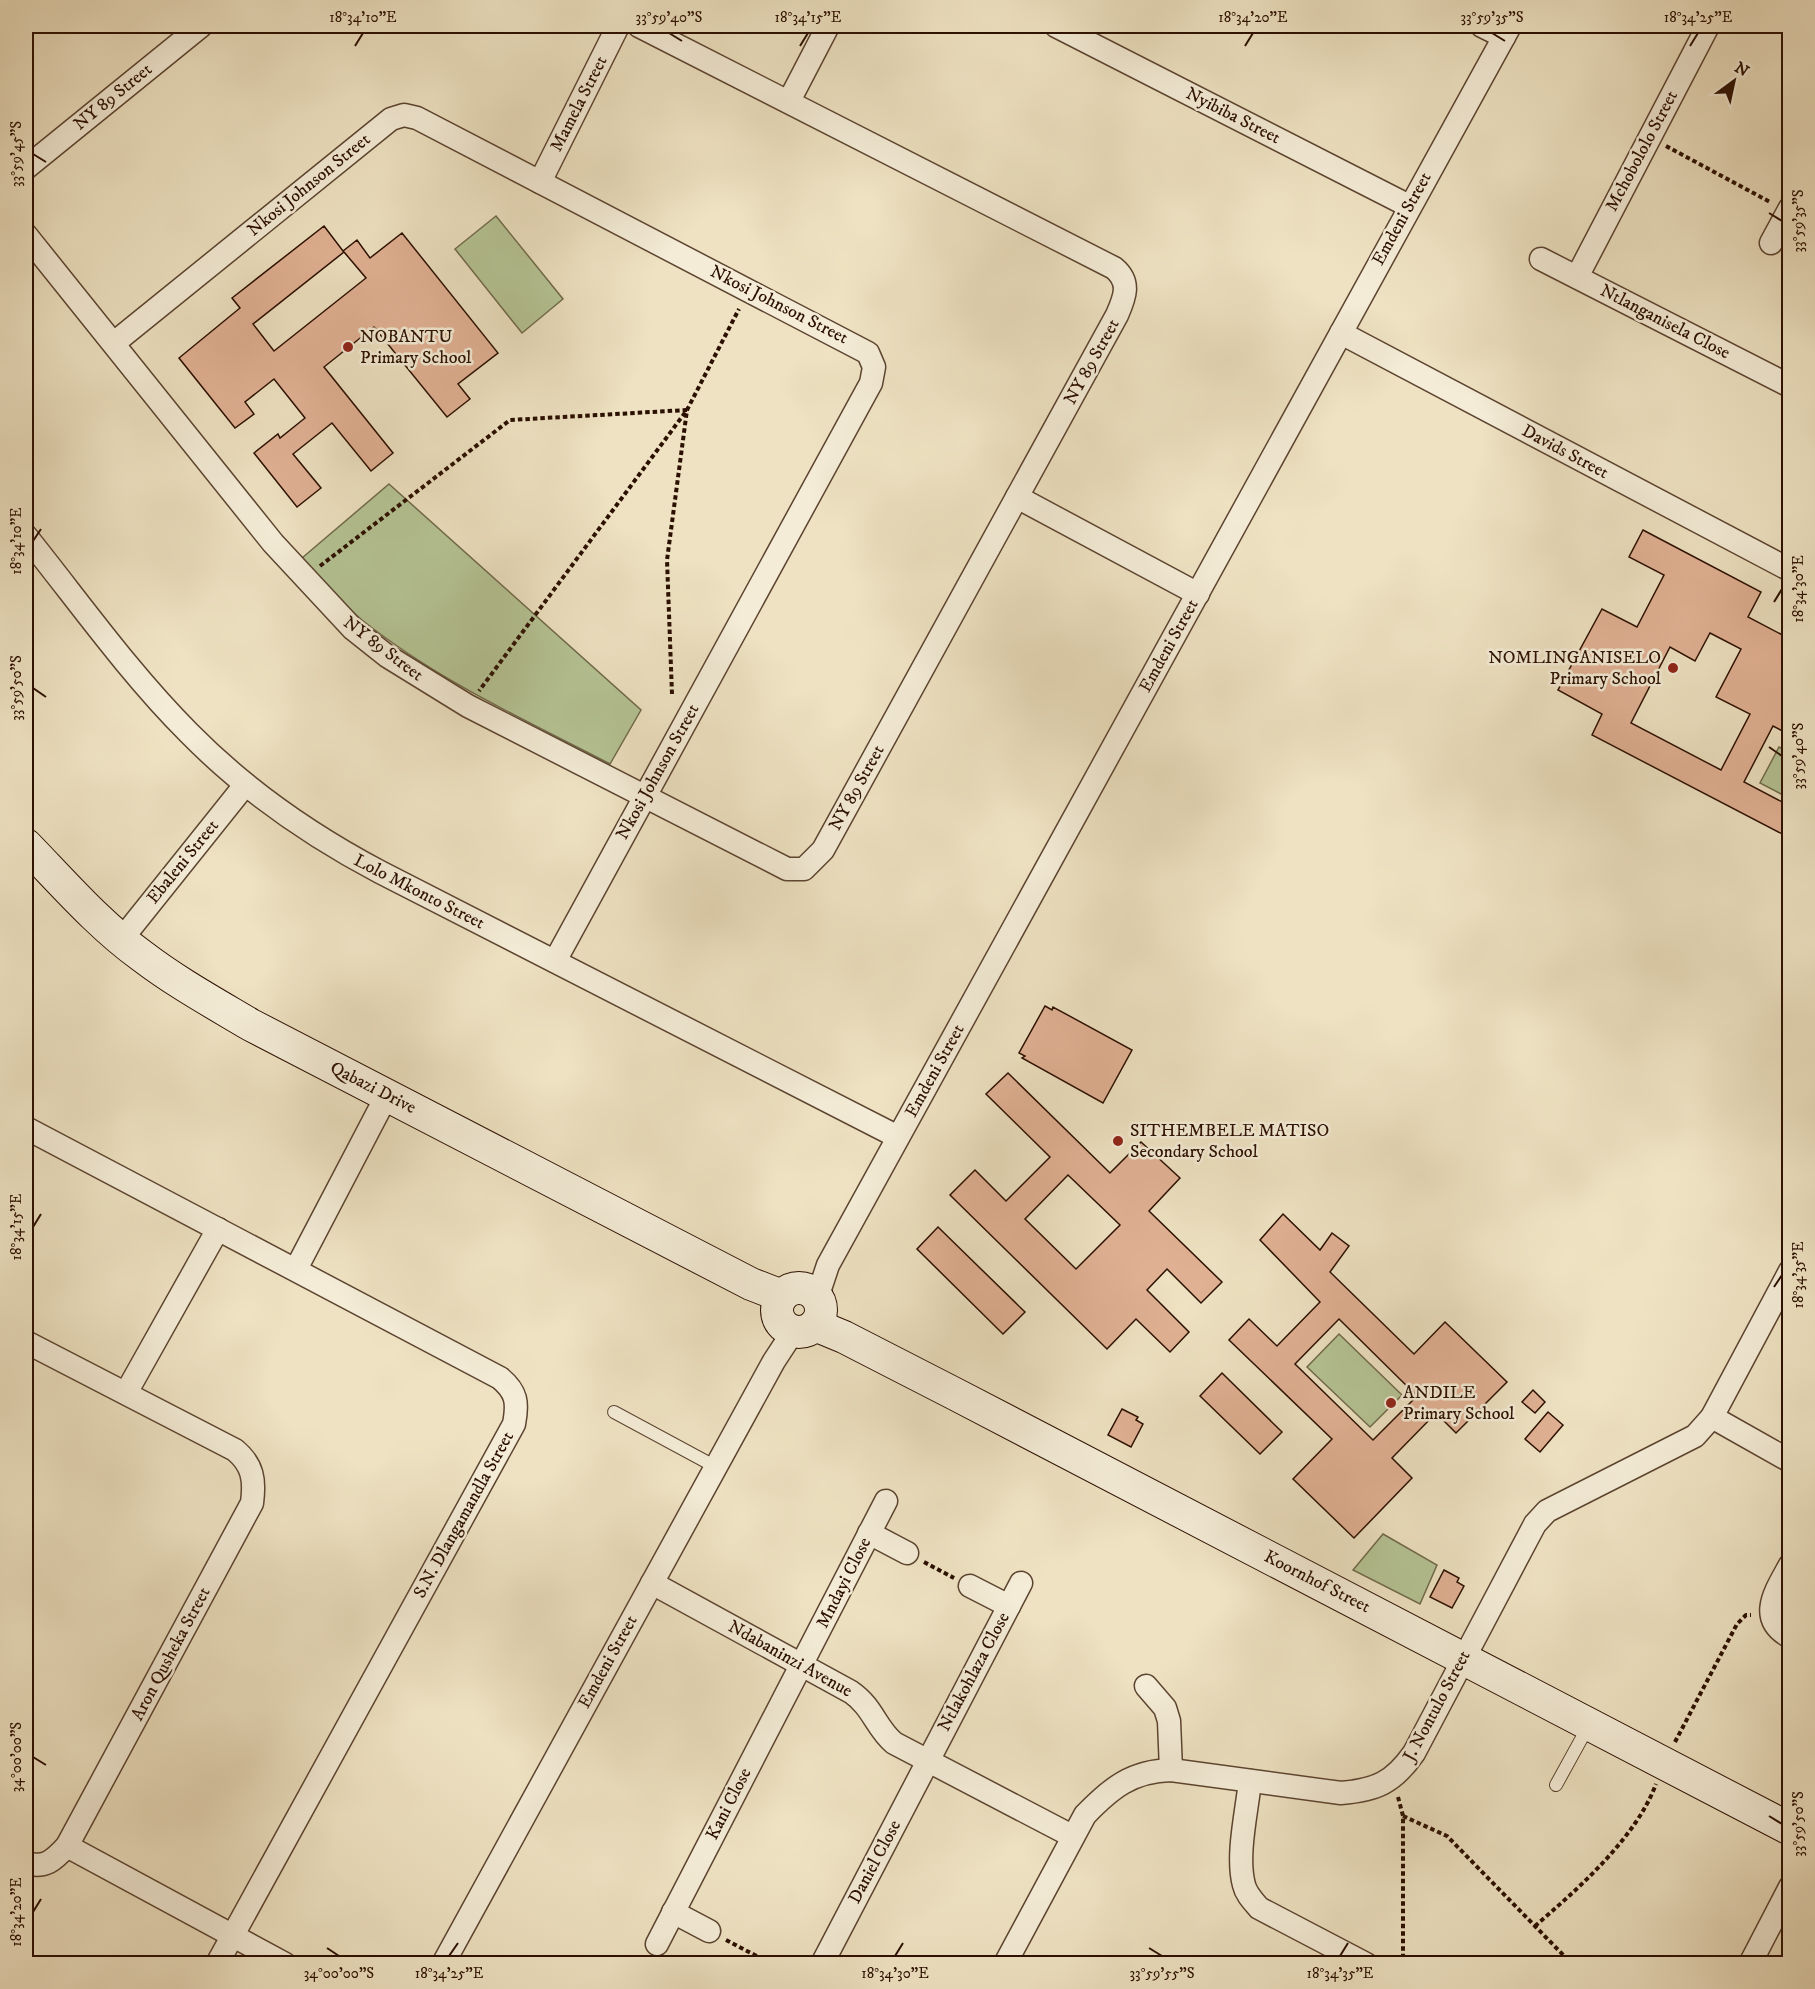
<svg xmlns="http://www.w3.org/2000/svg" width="1815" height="1989" viewBox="0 0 1815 1989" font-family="'IM FELL DW Pica',serif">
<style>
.green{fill:#b5c495;stroke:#706a4a;stroke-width:1.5}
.building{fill:#e1b194;stroke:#2b0f00;stroke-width:1.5;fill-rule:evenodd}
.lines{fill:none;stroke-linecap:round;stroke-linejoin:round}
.lane-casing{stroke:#5c4430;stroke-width:14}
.street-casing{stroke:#5c4430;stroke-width:25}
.secondary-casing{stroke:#2b0f00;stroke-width:34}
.path{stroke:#2b0f00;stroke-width:4;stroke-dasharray:4.5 3;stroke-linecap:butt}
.lane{stroke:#f4ecd7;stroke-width:12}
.street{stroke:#f4ecd7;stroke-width:22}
.secondary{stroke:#f4ecd7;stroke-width:32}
.ticks{fill:none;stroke:#2b0f00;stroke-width:2}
.poi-dot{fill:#8f2418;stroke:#f4ecd7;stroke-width:2}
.labels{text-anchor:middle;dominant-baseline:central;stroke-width:5;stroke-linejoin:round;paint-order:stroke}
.street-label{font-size:18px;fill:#2b0f00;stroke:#f4ecd7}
.poi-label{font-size:18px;fill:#2b0f00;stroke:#f4ecd7;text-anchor:start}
.neatline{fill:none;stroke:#2b0f00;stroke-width:2}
.ticks-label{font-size:15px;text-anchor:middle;fill:#2b0f00}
</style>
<rect width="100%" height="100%" fill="#eee2c2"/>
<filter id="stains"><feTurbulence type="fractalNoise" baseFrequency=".00333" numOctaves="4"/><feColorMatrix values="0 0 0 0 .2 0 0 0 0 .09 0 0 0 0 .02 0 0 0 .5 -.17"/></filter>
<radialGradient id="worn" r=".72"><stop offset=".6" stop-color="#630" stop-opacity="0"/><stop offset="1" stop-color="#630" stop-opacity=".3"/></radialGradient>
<g class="green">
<path d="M 496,216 L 563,299 L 522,333 L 455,249 Z"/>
<path d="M 389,484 L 641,710 L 610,764 C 525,720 437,680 362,620 C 340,603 321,578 302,558 Z"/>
<path d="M 1779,747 L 1789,752 L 1789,798 L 1760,783 Z"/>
<path d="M 1339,1334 L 1402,1395 L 1370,1427 L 1307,1367 Z"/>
<path d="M 1383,1534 L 1437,1565 L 1420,1604 L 1353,1570 Z"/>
</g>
<g class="building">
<path d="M 324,226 L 343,251 L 357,240 L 370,258 L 402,233 L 498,353 L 458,384 L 470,399 L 447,417 L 374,327 L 324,367 L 393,453 L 371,471 L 332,423 L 293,454 L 321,488 L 297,507 L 254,453 L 278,434 L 280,438 L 305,418 L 274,379 L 245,402 L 254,414 L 235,428 L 179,358 L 240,308 L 232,298 ZM 344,252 L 366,278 L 274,351 L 253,324 Z"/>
<path d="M 1643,530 L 1761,592 L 1748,617 L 1790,639 L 1790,735 L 1773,726 L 1744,782 L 1790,806 L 1790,838 L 1592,735 L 1602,714 L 1558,690 L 1602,609 L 1637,627 L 1664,575 L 1629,557 ZM 1710,633 L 1741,649 L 1716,697 L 1750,714 L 1721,770 L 1631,723 L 1670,647 L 1695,661 Z"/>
<path d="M 1045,1006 L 1052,1010 L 1053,1007 L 1132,1050 L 1103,1103 L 1022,1058 L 1025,1056 L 1019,1053 Z"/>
<path d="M 1008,1073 L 1110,1173 L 1141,1142 L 1180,1178 L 1149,1211 L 1222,1282 L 1201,1303 L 1167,1269 L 1147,1290 L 1189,1332 L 1170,1352 L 1136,1319 L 1107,1349 L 950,1195 L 975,1170 L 1006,1201 L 1050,1157 L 986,1094 ZM 1068,1175 L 1120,1225 L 1076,1269 L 1025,1219 Z"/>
<path d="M 1283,1214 L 1320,1250 L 1332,1233 L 1349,1246 L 1330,1272 L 1414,1354 L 1445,1322 L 1507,1382 L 1456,1433 L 1436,1413 L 1392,1458 L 1412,1478 L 1354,1538 L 1293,1479 L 1332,1439 L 1229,1340 L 1249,1319 L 1277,1346 L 1320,1302 L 1260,1240 ZM 1339,1319 L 1417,1396 L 1373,1440 L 1295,1364 Z"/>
<path d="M 938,1227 L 1025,1312 L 1003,1334 L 917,1249 Z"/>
<path d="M 1222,1373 L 1282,1432 L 1260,1454 L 1200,1396 Z"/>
<path d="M 1533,1390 L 1545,1402 L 1535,1413 L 1522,1402 Z"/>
<path d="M 1122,1409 L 1138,1417 L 1136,1420 L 1143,1424 L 1131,1447 L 1108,1435 Z"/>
<path d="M 1548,1412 L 1563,1425 L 1540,1452 L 1525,1439 Z"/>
<path d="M 1444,1570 L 1459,1578 L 1457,1582 L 1464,1586 L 1452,1608 L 1430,1597 Z"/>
</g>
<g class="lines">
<g class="lane-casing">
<g id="lane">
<path d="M 614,1412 L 716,1467"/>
<path d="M 1556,1785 L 1589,1725"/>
</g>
</g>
<g class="street-casing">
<g id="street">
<path d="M 1056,26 L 1409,206"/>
<path d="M 1482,26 L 1504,37"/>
<path d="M 789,101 L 828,26"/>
<path d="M 26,168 L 201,26"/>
<path d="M 540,182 L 618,26"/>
<path d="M 26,235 L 273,543 L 353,629 L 387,656 L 468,706 L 787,869 L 804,869 L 823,850 L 1117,315 C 1125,297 1131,282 1114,268 L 639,26"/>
<path d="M 1771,243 L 1790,208"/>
<path d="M 1541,259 L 1790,386"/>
<path d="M 1577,277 L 1708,26"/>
<path d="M 1341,333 L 1790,570"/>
<path d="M 114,343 L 391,119 L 404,115 L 417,118 L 868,353 L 874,367 L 871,383 L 555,961"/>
<path d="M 1017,497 L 1198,594"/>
<path d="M 26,536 C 79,602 129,673 189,733 C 245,790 310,835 380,872 L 898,1137"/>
<path d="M 121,940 L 245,785"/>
<path d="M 26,1128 L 500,1378 C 517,1392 518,1403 514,1424 L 217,1964"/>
<path d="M 296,1269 L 387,1095"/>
<path d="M 817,1298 L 828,1265 L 1510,26"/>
<path d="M 26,1342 L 235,1450 C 253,1465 255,1480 252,1503 L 67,1846 C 54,1860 45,1869 26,1863"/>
<path d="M 126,1393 L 218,1229"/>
<path d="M 1712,1417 L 1790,1461"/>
<path d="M 869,1533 L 907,1553"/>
<path d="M 1790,1565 C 1776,1591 1756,1618 1790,1637"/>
<path d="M 652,1583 L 851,1692 C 873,1707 876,1728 894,1743 L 1072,1836"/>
<path d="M 970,1586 L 1009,1606"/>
<path d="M 1146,1686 L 1165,1708 L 1169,1721 L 1171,1770"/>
<path d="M 1250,1781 C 1247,1811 1236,1856 1244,1885 C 1246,1894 1253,1901 1259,1908 L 1366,1964"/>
<path d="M 67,1846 L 285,1964"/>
<path d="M 673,1912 L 709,1931"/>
<path d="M 657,1944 L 886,1501"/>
<path d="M 443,1964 L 774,1361 L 793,1332"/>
<path d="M 822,1964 L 1021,1583"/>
<path d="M 1005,1964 L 1085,1815 C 1111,1788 1132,1771 1171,1770 L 1341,1793 C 1376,1790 1393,1783 1414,1753 L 1535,1524 L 1547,1511 L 1695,1436 L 1712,1417 L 1790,1271"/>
<path d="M 1750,1964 L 1790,1887"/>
</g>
</g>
<g class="secondary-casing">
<g id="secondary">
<path d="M 26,845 C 63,883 99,925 142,956 C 176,982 214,1003 251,1025 L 751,1284 L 782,1296"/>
<circle cx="799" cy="1310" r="22"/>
<path d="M 815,1325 L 844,1337 L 957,1395 L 1790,1829"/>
</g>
</g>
<g class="path">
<path d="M 1666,146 L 1770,202"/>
<path d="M 320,566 L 510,420 L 687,410 L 479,691"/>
<path d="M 672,694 L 667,560 L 687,410 L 739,309"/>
<path d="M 924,1562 L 954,1578"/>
<path d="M 1675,1742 L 1737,1624 L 1746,1615 L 1751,1615"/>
<path d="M 1398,1797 L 1403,1816 L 1403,1964"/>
<path d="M 1403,1816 L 1447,1836 L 1572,1964"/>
<path d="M 1535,1926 C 1578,1889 1636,1838 1656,1784"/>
<path d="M 726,1940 L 772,1964"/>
</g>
<use href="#lane" class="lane"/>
<use href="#street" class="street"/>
<use href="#secondary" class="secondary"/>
</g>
<path class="ticks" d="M 669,33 L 682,41M 1492,33 L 1505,41M 355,46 L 363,33M 800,46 L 808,33M 1245,46 L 1253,33M 1690,46 L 1698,33M 33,154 L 46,162M 1769,213 L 1782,221M 33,541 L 41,529M 1774,602 L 1782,589M 33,688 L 46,697M 1769,747 L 1782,756M 33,1227 L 41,1214M 1774,1287 L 1782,1275M 33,1757 L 46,1765M 1769,1816 L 1782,1824M 33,1912 L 41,1899M 327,1948 L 339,1956M 1149,1948 L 1162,1956M 449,1956 L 458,1943M 895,1956 L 903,1943M 1340,1956 L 1348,1943"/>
<g class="poi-dot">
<circle cx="348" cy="347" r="6"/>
<circle cx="1673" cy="668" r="6"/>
<circle cx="1118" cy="1141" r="6"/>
<circle cx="1391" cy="1403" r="6"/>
</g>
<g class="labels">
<g class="street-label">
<text transform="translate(113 97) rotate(-39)">NY 89 Street</text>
<text transform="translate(579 104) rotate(-63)">Mamela Street</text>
<text transform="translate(1233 116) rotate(27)">Nyibiba Street</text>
<text transform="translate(1642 151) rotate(-62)">Mchobololo Street</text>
<text transform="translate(309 185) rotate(-39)">Nkosi Johnson Street</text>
<text transform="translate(1402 219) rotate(-61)">Emdeni Street</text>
<text transform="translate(779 305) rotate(27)">Nkosi Johnson Street</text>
<text transform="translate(1665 322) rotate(27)">Ntlanganisela Close</text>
<text transform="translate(1092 362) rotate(-61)">NY 89 Street</text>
<text transform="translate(1565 452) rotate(28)">Davids Street</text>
<text transform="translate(1169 646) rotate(-61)">Emdeni Street</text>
<text transform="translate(383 649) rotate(37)">NY 89 Street</text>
<text transform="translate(658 772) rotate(-61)">Nkosi Johnson Street</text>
<text transform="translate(857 788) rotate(-61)">NY 89 Street</text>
<text transform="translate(183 862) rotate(-51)">Ebaleni Street</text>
<text transform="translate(419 892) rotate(27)">Lolo Mkonto Street</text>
<text transform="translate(935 1071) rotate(-61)">Emdeni Street</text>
<text transform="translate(373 1088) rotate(27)">Qabazi Drive</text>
<text transform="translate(464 1515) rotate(-61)">S.N. Dlangamandla Street</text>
<text transform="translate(1317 1582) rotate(27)">Koornhof Street</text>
<text transform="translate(844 1583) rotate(-63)">Mndayi Close</text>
<text transform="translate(171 1654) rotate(-62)">Aron Qusheka Street</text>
<text transform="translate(790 1659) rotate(29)">Ndabaninzi Avenue</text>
<text transform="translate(608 1662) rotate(-61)">Emdeni Street</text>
<text transform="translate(974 1672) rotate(-62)">Ntlakohlaza Close</text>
<text transform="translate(1437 1706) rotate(-62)">J. Nontulo Street</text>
<text transform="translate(729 1804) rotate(-63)">Kani Close</text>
<text transform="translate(875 1862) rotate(-62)">Daniel Close</text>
</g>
<g class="poi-label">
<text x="360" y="337">NOBANTU<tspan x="360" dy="21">Primary School</tspan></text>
<text x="1661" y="658" text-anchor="end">NOMLINGANISELO<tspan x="1661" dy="21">Primary School</tspan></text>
<text x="1130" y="1131">SITHEMBELE MATISO<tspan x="1130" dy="21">Secondary School</tspan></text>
<text x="1403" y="1393">ANDILE<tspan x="1403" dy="21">Primary School</tspan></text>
</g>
</g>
<rect width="1815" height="1989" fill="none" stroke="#eee2c2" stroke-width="66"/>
<g transform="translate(1734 81) rotate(33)" stroke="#f4ecd7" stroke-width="4.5" paint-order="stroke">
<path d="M0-4.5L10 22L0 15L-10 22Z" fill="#2b0f00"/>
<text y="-9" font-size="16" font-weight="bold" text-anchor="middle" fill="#2b0f00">N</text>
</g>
<rect x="33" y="33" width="1749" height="1923" class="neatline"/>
<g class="ticks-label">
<text x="363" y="22">18°34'10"E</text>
<text x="669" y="22">33°59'40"S</text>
<text x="808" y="22">18°34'15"E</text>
<text x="1253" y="22">18°34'20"E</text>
<text x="1492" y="22">33°59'35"S</text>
<text x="1698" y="22">18°34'25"E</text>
<text transform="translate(16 154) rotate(-90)" y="5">33°59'45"S</text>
<text transform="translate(1798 221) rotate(-90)" y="5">33°59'35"S</text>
<text transform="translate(16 541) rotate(-90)" y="5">18°34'10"E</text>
<text transform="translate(1798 589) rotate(-90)" y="5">18°34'30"E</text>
<text transform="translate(16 688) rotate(-90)" y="5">33°59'50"S</text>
<text transform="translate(1798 756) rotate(-90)" y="5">33°59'40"S</text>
<text transform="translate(16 1227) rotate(-90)" y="5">18°34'15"E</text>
<text transform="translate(1798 1275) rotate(-90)" y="5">18°34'35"E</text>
<text transform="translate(16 1757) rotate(-90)" y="5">34°00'00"S</text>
<text transform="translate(1798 1824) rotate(-90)" y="5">33°59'50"S</text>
<text transform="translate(16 1912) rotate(-90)" y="5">18°34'20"E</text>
<text x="339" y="1978">34°00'00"S</text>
<text x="449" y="1978">18°34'25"E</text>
<text x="895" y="1978">18°34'30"E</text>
<text x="1162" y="1978">33°59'55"S</text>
<text x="1340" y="1978">18°34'35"E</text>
</g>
<rect width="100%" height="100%" filter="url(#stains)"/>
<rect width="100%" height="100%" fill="url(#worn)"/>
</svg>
